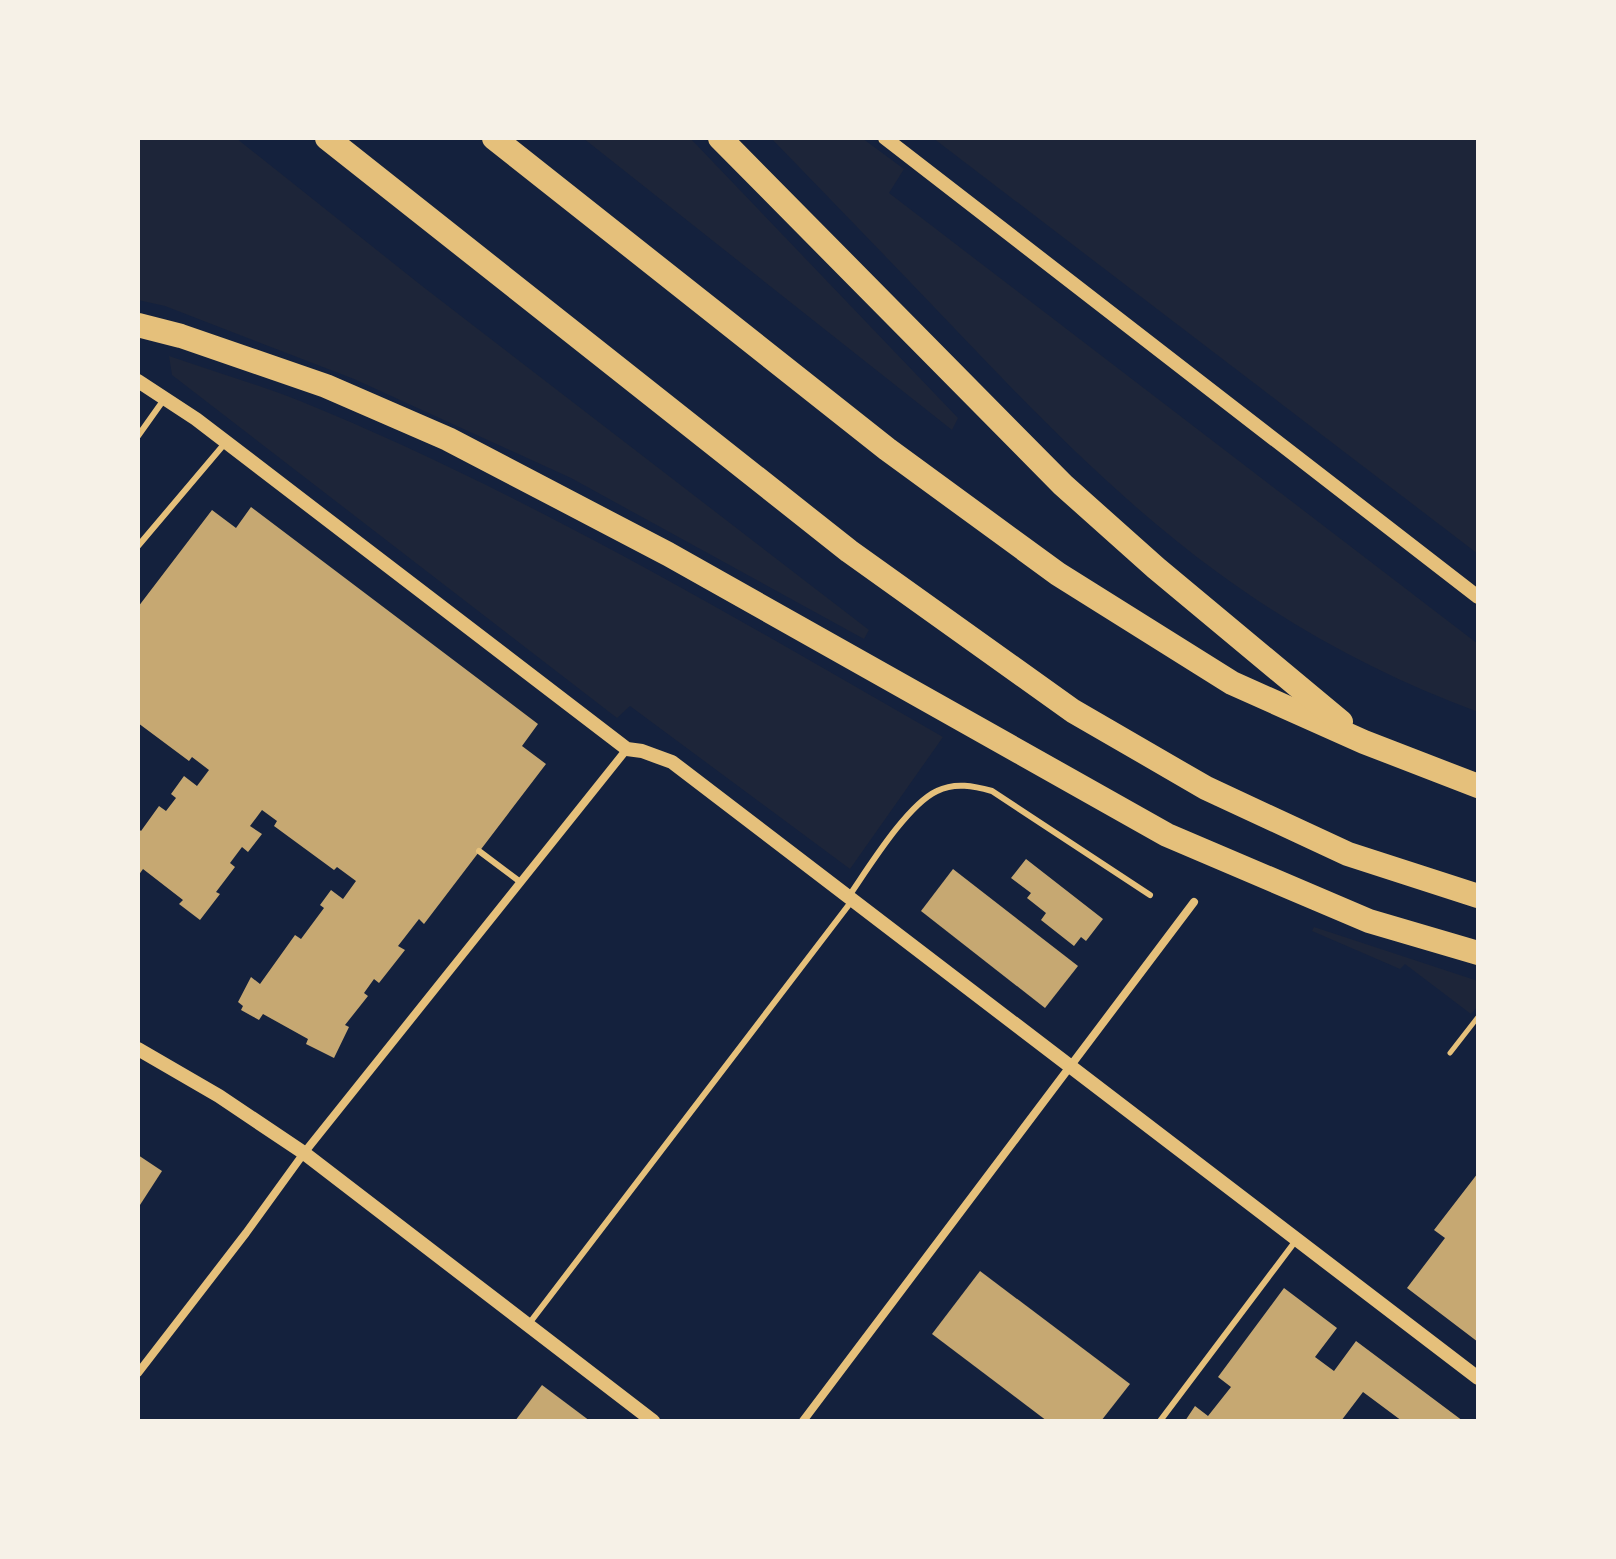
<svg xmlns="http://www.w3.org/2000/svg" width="1616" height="1559" viewBox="0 0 1616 1559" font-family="'PT Sans Narrow',sans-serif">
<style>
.green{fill:#1d2539}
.building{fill:#c6a872}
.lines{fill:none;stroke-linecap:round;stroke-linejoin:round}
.path{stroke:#e5c07b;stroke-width:5}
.service{stroke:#e5c07b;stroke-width:6}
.minor{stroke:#e5c07b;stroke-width:8}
.tertiary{stroke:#e5c07b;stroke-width:14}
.motorway{stroke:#e5c07b;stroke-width:24}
</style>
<rect width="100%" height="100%" fill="#14213d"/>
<g class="green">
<path d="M 138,138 L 236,138 L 422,286 L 869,630 L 864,639 L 571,478 L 354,379 L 165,306 L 138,300 Z"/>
<path d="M 583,138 L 690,138 L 958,418 L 952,430 Z"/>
<path d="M 771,138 L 862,138 L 904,169 L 889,193 L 1478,644 L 1478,712 C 1386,678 1297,631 1217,572 C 1121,502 1038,416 956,330 C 895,266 833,202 771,138 Z"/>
<path d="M 933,138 L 1478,138 L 1478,554 Z"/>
<path d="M 169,356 C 212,371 257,384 300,401 C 524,492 734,617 943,737 L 850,869 L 630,706 L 617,718 L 172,375 Z"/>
<path d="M 1314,927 L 1478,981 L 1478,1006 L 1471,1014 L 1405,964 L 1400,969 L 1312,931 Z"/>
</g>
<g class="building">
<path d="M 251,507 L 538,724 L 522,746 L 546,764 L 424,924 L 419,919 L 398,946 L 405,950 L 379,983 L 374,979 L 364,993 L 368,996 L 345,1025 L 349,1027 L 334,1058 L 306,1044 L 308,1039 L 263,1014 L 259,1020 L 241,1010 L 243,1006 L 238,1002 L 251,977 L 260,984 L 295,935 L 301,939 L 324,908 L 320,905 L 331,890 L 343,899 L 356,881 L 337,867 L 334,870 L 274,826 L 277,821 L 262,810 L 250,826 L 262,834 L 248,852 L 242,847 L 230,863 L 235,867 L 216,892 L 220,894 L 200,920 L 179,904 L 183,900 L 143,869 L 138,876 L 138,828 L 141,831 L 159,806 L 166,811 L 176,798 L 171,794 L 184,776 L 197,786 L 209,770 L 192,757 L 189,761 L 138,723 L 138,607 L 212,510 L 236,528 Z"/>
<path d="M 1026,859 L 1103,919 L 1086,941 L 1081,937 L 1074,946 L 1041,920 L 1046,913 L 1027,898 L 1031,893 L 1011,878 Z"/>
<path d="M 953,869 L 1078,966 L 1045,1008 L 921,911 Z"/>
<path d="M 138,1155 L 162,1171 L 138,1208 Z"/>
<path d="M 1478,1173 L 1478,1342 L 1407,1288 L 1445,1238 L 1434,1230 Z"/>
<path d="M 980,1271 L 1130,1384 L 1101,1421 L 1047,1421 L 932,1334 Z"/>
<path d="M 1284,1288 L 1337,1328 L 1315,1357 L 1334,1371 L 1356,1341 L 1463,1421 L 1402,1421 L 1363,1392 L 1341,1421 L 1185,1421 L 1195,1406 L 1208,1416 L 1231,1387 L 1218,1377 Z"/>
<path d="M 542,1385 L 590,1421 L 515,1421 Z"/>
</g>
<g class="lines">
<path class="path" d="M 1450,1053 L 1478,1017"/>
<g class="service">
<path d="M 138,436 L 165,398"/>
<path d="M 138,546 L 226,442"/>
<path d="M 479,851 L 519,881"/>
<path d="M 849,896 C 869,867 907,805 937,791 C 955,782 974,786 992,791 L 1150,895"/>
<path d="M 528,1325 L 851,902"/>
<path d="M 1160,1421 L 1297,1239"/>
</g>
<g class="minor">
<path d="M 138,1373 L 246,1233 L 304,1153 L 627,749"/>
<path d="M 803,1421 L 1194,902"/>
</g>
<g class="tertiary">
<path d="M 885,138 L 1478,597"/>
<path d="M 138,381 L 196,419 L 627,749 L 642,751 L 672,762 L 1478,1378"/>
<path d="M 138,1049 L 219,1096 L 304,1153 L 653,1421"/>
</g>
<g class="motorway">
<path d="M 327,138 L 849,551 L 1073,711 L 1206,788 L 1348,854 L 1478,896"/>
<path d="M 494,138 L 887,449 L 1058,574 L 1232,683 L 1364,742 L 1478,786"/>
<path d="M 720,138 L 1063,485 L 1156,568 L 1341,722"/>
<path d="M 138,325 L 181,336 L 326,386 L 448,439 L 668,554 L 1167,835 L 1369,921 L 1478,953"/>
</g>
</g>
<rect width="1616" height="1559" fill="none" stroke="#f6f1e7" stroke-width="280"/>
</svg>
